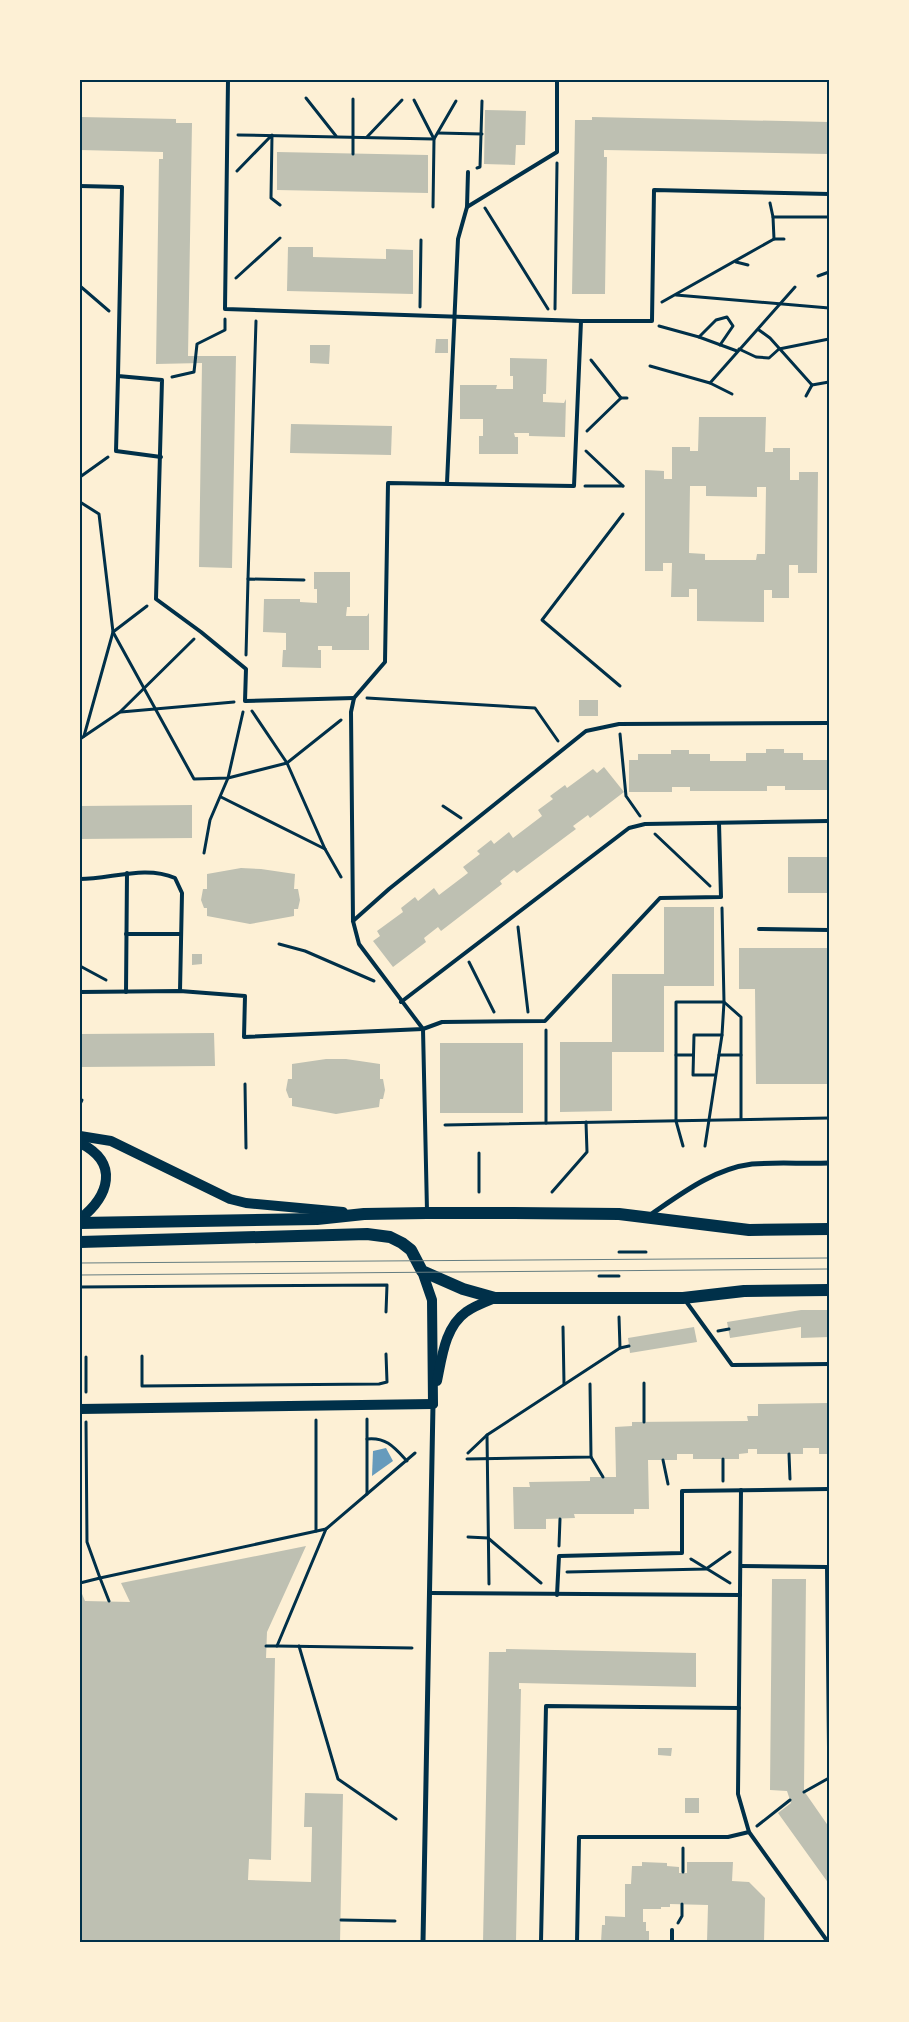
<svg xmlns="http://www.w3.org/2000/svg" width="909" height="2022" viewBox="0 0 909 2022" font-family="Lato,sans-serif">
<style>
.water{fill:#669bbc}
.building{fill:#bec0b2;fill-rule:evenodd}
.lines{fill:none;stroke-linecap:round;stroke-linejoin:round}
.path{stroke:#003049;stroke-width:3}
.service{stroke:#003049;stroke-width:4}
.minor{stroke:#003049;stroke-width:5}
.secondary{stroke:#003049;stroke-width:10}
.primary{stroke:#003049;stroke-width:12}
.tram{stroke:#657d81;stroke-width:1}
.neatline{fill:none;stroke:#003049;stroke-width:2}
</style>
<rect width="100%" height="100%" fill="#fdf0d5"/>
<path class="water" d="M 386,1448 L 393,1461 L 372,1476 L 373,1451 Z"/>
<g class="building">
<path d="M 485,110 L 526,111 L 525,145 L 516,145 L 515,165 L 484,164 Z"/>
<path d="M 80,117 L 176,119 L 176,123 L 192,123 L 188,356 L 236,356 L 232,568 L 199,567 L 202,363 L 156,364 L 159,159 L 163,159 L 163,152 L 80,150 Z"/>
<path d="M 592,117 L 829,122 L 829,154 L 604,150 L 604,157 L 607,157 L 605,294 L 572,294 L 575,120 L 592,120 Z"/>
<path d="M 277,152 L 428,155 L 428,193 L 277,190 Z"/>
<path d="M 288,247 L 313,247 L 313,257 L 386,259 L 386,249 L 413,250 L 413,294 L 287,291 Z"/>
<path d="M 436,339 L 448,339 L 448,353 L 435,353 Z"/>
<path d="M 310,345 L 330,345 L 329,364 L 310,363 Z"/>
<path d="M 510,358 L 547,359 L 546,394 L 543,394 L 543,402 L 564,403 L 566,399 L 565,437 L 529,436 L 529,433 L 514,433 L 515,437 L 518,437 L 518,454 L 479,454 L 479,436 L 483,436 L 483,419 L 460,419 L 460,385 L 497,385 L 496,389 L 513,389 L 513,376 L 510,376 Z"/>
<path d="M 699,417 L 766,417 L 765,452 L 773,452 L 773,448 L 790,448 L 790,480 L 799,480 L 799,472 L 818,472 L 817,573 L 798,573 L 798,565 L 789,565 L 789,598 L 772,598 L 772,590 L 764,590 L 764,622 L 697,621 L 697,589 L 689,589 L 689,597 L 671,597 L 672,563 L 663,563 L 663,571 L 645,571 L 645,470 L 664,471 L 664,479 L 672,479 L 672,447 L 690,447 L 690,451 L 698,451 ZM 690,486 L 706,486 L 706,496 L 757,497 L 757,487 L 766,487 L 765,554 L 757,554 L 756,560 L 705,560 L 705,554 L 689,553 Z"/>
<path d="M 291,424 L 392,426 L 391,455 L 290,453 Z"/>
<path d="M 314,572 L 350,572 L 350,607 L 347,607 L 346,616 L 367,616 L 369,613 L 369,650 L 332,650 L 332,646 L 318,646 L 318,650 L 321,650 L 321,668 L 282,667 L 283,650 L 286,650 L 286,633 L 263,632 L 264,599 L 300,599 L 300,602 L 317,603 L 317,589 L 314,589 Z"/>
<rect x="579" y="700" width="19" height="16"/>
<path d="M 766,749 L 784,749 L 784,753 L 803,753 L 803,760 L 829,760 L 829,790 L 785,790 L 785,786 L 767,786 L 767,791 L 690,791 L 690,787 L 672,787 L 672,792 L 629,792 L 629,760 L 638,760 L 638,754 L 671,754 L 671,750 L 689,750 L 689,754 L 710,754 L 710,761 L 746,761 L 746,753 L 766,753 Z"/>
<path d="M 604,767 L 624,792 L 590,818 L 588,815 L 573,826 L 576,829 L 517,873 L 514,870 L 500,881 L 502,884 L 441,931 L 438,927 L 424,938 L 426,942 L 393,967 L 373,941 L 380,936 L 377,931 L 403,912 L 401,908 L 415,897 L 418,901 L 434,888 L 439,895 L 468,873 L 463,867 L 480,854 L 477,851 L 491,840 L 494,844 L 509,832 L 513,838 L 542,816 L 538,810 L 553,799 L 550,796 L 565,785 L 567,788 L 593,769 L 597,773 Z"/>
<path d="M 192,805 L 192,838 L 80,839 L 80,806 Z"/>
<rect x="788" y="857" width="41" height="36"/>
<path d="M 241,868 L 261,869 L 295,874 L 294,889 L 298,889 L 300,900 L 298,909 L 294,909 L 294,916 L 250,924 L 207,916 L 207,908 L 204,908 L 201,900 L 203,889 L 207,889 L 207,874 Z"/>
<path d="M 664,907 L 714,907 L 714,986 L 664,986 L 664,1052 L 612,1052 L 612,1111 L 560,1112 L 560,1042 L 612,1042 L 612,974 L 664,974 Z"/>
<path d="M 739,948 L 829,948 L 829,1084 L 756,1084 L 755,989 L 739,989 Z"/>
<path d="M 192,954 L 202,954 L 202,964 L 192,965 Z"/>
<path d="M 214,1033 L 215,1066 L 80,1067 L 80,1034 Z"/>
<rect x="440" y="1043" width="83" height="70"/>
<path d="M 326,1059 L 346,1059 L 380,1064 L 380,1079 L 383,1079 L 385,1090 L 383,1099 L 380,1099 L 379,1107 L 336,1114 L 292,1106 L 292,1098 L 289,1098 L 286,1090 L 288,1079 L 292,1079 L 292,1064 Z"/>
<path d="M 801,1310 L 829,1310 L 829,1337 L 801,1338 L 801,1327 L 730,1338 L 727,1322 Z"/>
<path d="M 694,1327 L 697,1342 L 630,1353 L 628,1338 Z"/>
<path d="M 829,1403 L 829,1454 L 819,1454 L 819,1448 L 803,1448 L 803,1454 L 757,1454 L 757,1449 L 748,1449 L 748,1453 L 739,1454 L 739,1459 L 693,1459 L 693,1454 L 677,1454 L 677,1460 L 648,1460 L 649,1509 L 634,1509 L 634,1514 L 574,1514 L 575,1518 L 546,1519 L 546,1529 L 514,1529 L 513,1487 L 530,1487 L 529,1482 L 590,1481 L 590,1477 L 616,1477 L 615,1427 L 632,1426 L 632,1422 L 748,1421 L 747,1416 L 758,1416 L 758,1404 Z"/>
<path d="M 306,1546 L 267,1632 L 266,1658 L 275,1658 L 271,1860 L 249,1859 L 248,1880 L 311,1882 L 312,1827 L 304,1827 L 305,1793 L 343,1794 L 340,1942 L 80,1942 L 80,1589 L 85,1601 L 130,1602 L 121,1583 Z"/>
<path d="M 772,1579 L 806,1579 L 804,1791 L 829,1827 L 829,1884 L 778,1813 L 791,1803 L 787,1791 L 770,1790 Z"/>
<path d="M 506,1649 L 696,1653 L 696,1687 L 519,1683 L 519,1689 L 521,1689 L 516,1942 L 483,1942 L 489,1652 L 506,1652 Z"/>
<path d="M 658,1748 L 672,1748 L 671,1756 L 658,1755 Z"/>
<rect x="685" y="1798" width="14" height="15"/>
<path d="M 642,1862 L 667,1863 L 667,1866 L 679,1867 L 679,1873 L 687,1873 L 687,1862 L 733,1862 L 732,1881 L 749,1882 L 765,1898 L 764,1942 L 707,1942 L 708,1905 L 670,1904 L 670,1907 L 661,1907 L 661,1909 L 643,1909 L 643,1922 L 646,1922 L 646,1931 L 649,1931 L 649,1942 L 601,1942 L 602,1925 L 605,1925 L 605,1916 L 625,1917 L 625,1884 L 631,1884 L 632,1866 L 642,1866 Z"/>
</g>
<g class="lines">
<g class="path">
<path d="M 306,98 L 336,136"/>
<path d="M 414,100 L 434,139 L 456,101"/>
<path d="M 438,133 L 482,134"/>
<path d="M 238,135 L 434,139 L 433,207"/>
<path d="M 367,137 L 402,100"/>
<path d="M 353,154 L 353,99"/>
<path d="M 477,168 L 480,167 L 482,101"/>
<path d="M 237,171 L 272,135 L 271,198 L 280,205"/>
<path d="M 770,203 L 773,217"/>
<path d="M 485,208 L 548,309"/>
<path d="M 774,239 L 773,217 L 829,217"/>
<path d="M 736,262 L 748,265"/>
<path d="M 818,276 L 829,272"/>
<path d="M 236,278 L 280,238"/>
<path d="M 80,286 L 109,311"/>
<path d="M 676,295 L 829,308"/>
<path d="M 662,302 L 774,239 L 784,239"/>
<path d="M 420,307 L 421,240"/>
<path d="M 555,309 L 557,163"/>
<path d="M 659,326 L 699,337 L 737,351"/>
<path d="M 759,330 L 770,338 L 812,385"/>
<path d="M 699,337 L 716,320 L 727,317 L 733,326 L 720,345"/>
<path d="M 739,349 L 756,357 L 769,358 L 779,349 L 829,339"/>
<path d="M 650,366 L 710,383 L 732,394"/>
<path d="M 172,377 L 194,372 L 197,344 L 225,330 L 225,319"/>
<path d="M 710,383 L 795,287"/>
<path d="M 812,385 L 829,382"/>
<path d="M 806,396 L 812,385"/>
<path d="M 621,398 L 627,398"/>
<path d="M 587,431 L 621,398 L 591,360"/>
<path d="M 586,451 L 623,486"/>
<path d="M 80,477 L 108,457"/>
<path d="M 585,486 L 623,486"/>
<path d="M 80,502 L 99,514 L 113,632 L 194,779 L 228,778 L 287,763 L 341,720"/>
<path d="M 248,579 L 256,321"/>
<path d="M 246,655 L 248,579 L 304,580"/>
<path d="M 620,686 L 542,620 L 623,514"/>
<path d="M 367,698 L 535,708 L 558,741"/>
<path d="M 252,711 L 287,763 L 325,849 L 341,877"/>
<path d="M 121,712 L 234,702"/>
<path d="M 620,734 L 626,796 L 640,816"/>
<path d="M 84,736 L 113,632 L 147,606"/>
<path d="M 80,739 L 120,712 L 194,639"/>
<path d="M 221,797 L 325,849"/>
<path d="M 443,806 L 461,818"/>
<path d="M 655,834 L 710,886"/>
<path d="M 204,853 L 210,820 L 228,778 L 243,712"/>
<path d="M 722,908 L 724,1002 L 741,1017 L 741,1119"/>
<path d="M 518,927 L 528,1012"/>
<path d="M 279,944 L 305,951 L 374,981"/>
<path d="M 469,962 L 494,1012"/>
<path d="M 80,966 L 106,980"/>
<path d="M 546,1030 L 546,1123"/>
<path d="M 676,1055 L 693,1055"/>
<path d="M 719,1055 L 741,1055"/>
<path d="M 715,1075 L 693,1075 L 694,1035 L 722,1035"/>
<path d="M 245,1084 L 246,1148"/>
<path d="M 80,1104 L 82,1100"/>
<path d="M 445,1125 L 829,1118"/>
<path d="M 683,1146 L 676,1121 L 676,1002 L 724,1002 L 722,1035 L 705,1146"/>
<path d="M 479,1192 L 479,1153"/>
<path d="M 552,1192 L 587,1152 L 586,1122"/>
<path d="M 619,1252 L 646,1252"/>
<path d="M 599,1276 L 619,1276"/>
<path d="M 80,1287 L 387,1285 L 386,1312"/>
<path d="M 619,1317 L 620,1348"/>
<path d="M 563,1327 L 564,1384"/>
<path d="M 718,1331 L 729,1329"/>
<path d="M 142,1356 L 142,1386 L 379,1384 L 387,1382 L 386,1354"/>
<path d="M 86,1392 L 86,1357"/>
<path d="M 367,1419 L 367,1494"/>
<path d="M 644,1422 L 644,1383"/>
<path d="M 487,1435 L 489,1584"/>
<path d="M 367,1439 C 386,1437 394,1447 407,1461"/>
<path d="M 468,1453 L 487,1435 L 620,1348 L 629,1346"/>
<path d="M 789,1454 L 790,1479"/>
<path d="M 591,1457 L 603,1477"/>
<path d="M 467,1459 L 591,1457 L 590,1384"/>
<path d="M 723,1459 L 723,1481"/>
<path d="M 663,1460 L 668,1484"/>
<path d="M 316,1531 L 316,1420"/>
<path d="M 468,1537 L 488,1538 L 541,1583"/>
<path d="M 559,1546 L 560,1519"/>
<path d="M 691,1559 L 730,1583"/>
<path d="M 567,1572 L 706,1569 L 730,1552"/>
<path d="M 80,1583 L 100,1578 L 87,1542 L 86,1422"/>
<path d="M 109,1601 L 100,1578 L 326,1529"/>
<path d="M 266,1646 L 277,1646 L 326,1529 L 415,1453"/>
<path d="M 277,1646 L 412,1648"/>
<path d="M 299,1646 L 338,1779 L 396,1819"/>
<path d="M 804,1792 L 829,1778"/>
<path d="M 757,1826 L 790,1800"/>
<path d="M 683,1872 L 683,1848"/>
<path d="M 341,1920 L 395,1921"/>
<path d="M 678,1923 L 682,1916 L 682,1904"/>
</g>
<g class="service">
<path d="M 228,80 L 225,309 L 581,321 L 652,321 L 654,190 L 829,194"/>
<path d="M 80,186 L 122,187 L 118,376 L 162,380 L 156,599 L 201,632 L 246,669 L 245,701 L 354,698"/>
<path d="M 467,207 L 557,152 L 557,80"/>
<path d="M 118,376 L 116,451 L 161,457"/>
<path d="M 447,483 L 458,239 L 467,207 L 468,172"/>
<path d="M 80,879 C 111,879 145,865 175,878 L 182,893 L 180,991"/>
<path d="M 353,921 L 389,889 L 586,731 L 619,724 L 829,723"/>
<path d="M 759,929 L 829,930"/>
<path d="M 126,934 L 181,934"/>
<path d="M 80,992 L 180,991 L 245,996 L 244,1037 L 423,1029 L 442,1022 L 545,1021 L 660,898 L 721,897 L 719,823"/>
<path d="M 126,992 L 127,873"/>
<path d="M 401,1002 L 629,828 L 645,824 L 829,821"/>
<path d="M 427,1211 L 423,1029 L 359,944 L 353,921 L 351,712 L 354,698 L 385,662 L 388,483 L 574,486 L 581,321"/>
<path d="M 685,1300 L 732,1365 L 829,1364"/>
<path d="M 741,1490 L 738,1794 L 749,1832 L 828,1942"/>
<path d="M 741,1566 L 827,1567 L 829,1747"/>
<path d="M 430,1593 L 740,1595"/>
<path d="M 557,1595 L 559,1556 L 682,1553 L 682,1491 L 829,1489"/>
<path d="M 541,1942 L 546,1706 L 739,1708"/>
<path d="M 577,1942 L 579,1837 L 728,1837 L 749,1832"/>
<path d="M 672,1942 L 672,1930"/>
</g>
<g class="minor">
<path d="M 650,1215 C 681,1194 713,1169 752,1164 C 777,1162 804,1164 829,1163"/>
<path d="M 423,1942 L 433,1404"/>
</g>
<g class="secondary">
<path d="M 80,1136 L 111,1141 L 230,1199 L 246,1203 L 343,1212"/>
<path d="M 80,1143 C 120,1163 109,1196 80,1219"/>
<path d="M 422,1271 L 432,1300 L 433,1404"/>
<path d="M 437,1381 C 442,1357 445,1327 466,1312 C 474,1306 485,1302 495,1298"/>
<path d="M 80,1409 L 433,1404"/>
</g>
<g class="primary">
<path d="M 80,1223 L 317,1219 L 364,1214 L 427,1213 L 514,1213 L 619,1214 L 749,1230 L 829,1229"/>
<path d="M 80,1242 L 367,1234 L 390,1237 L 402,1243 L 411,1250 L 422,1271 L 463,1289 L 495,1298 L 683,1298 L 744,1291 L 829,1290"/>
</g>
<g class="tram">
<path d="M 80,1263 L 829,1258"/>
<path d="M 80,1275 L 829,1269"/>
</g>
</g>
<rect width="909" height="2022" fill="none" stroke="#fdf0d5" stroke-width="162"/>
<rect x="81" y="81" width="747" height="1860" class="neatline"/>
</svg>
